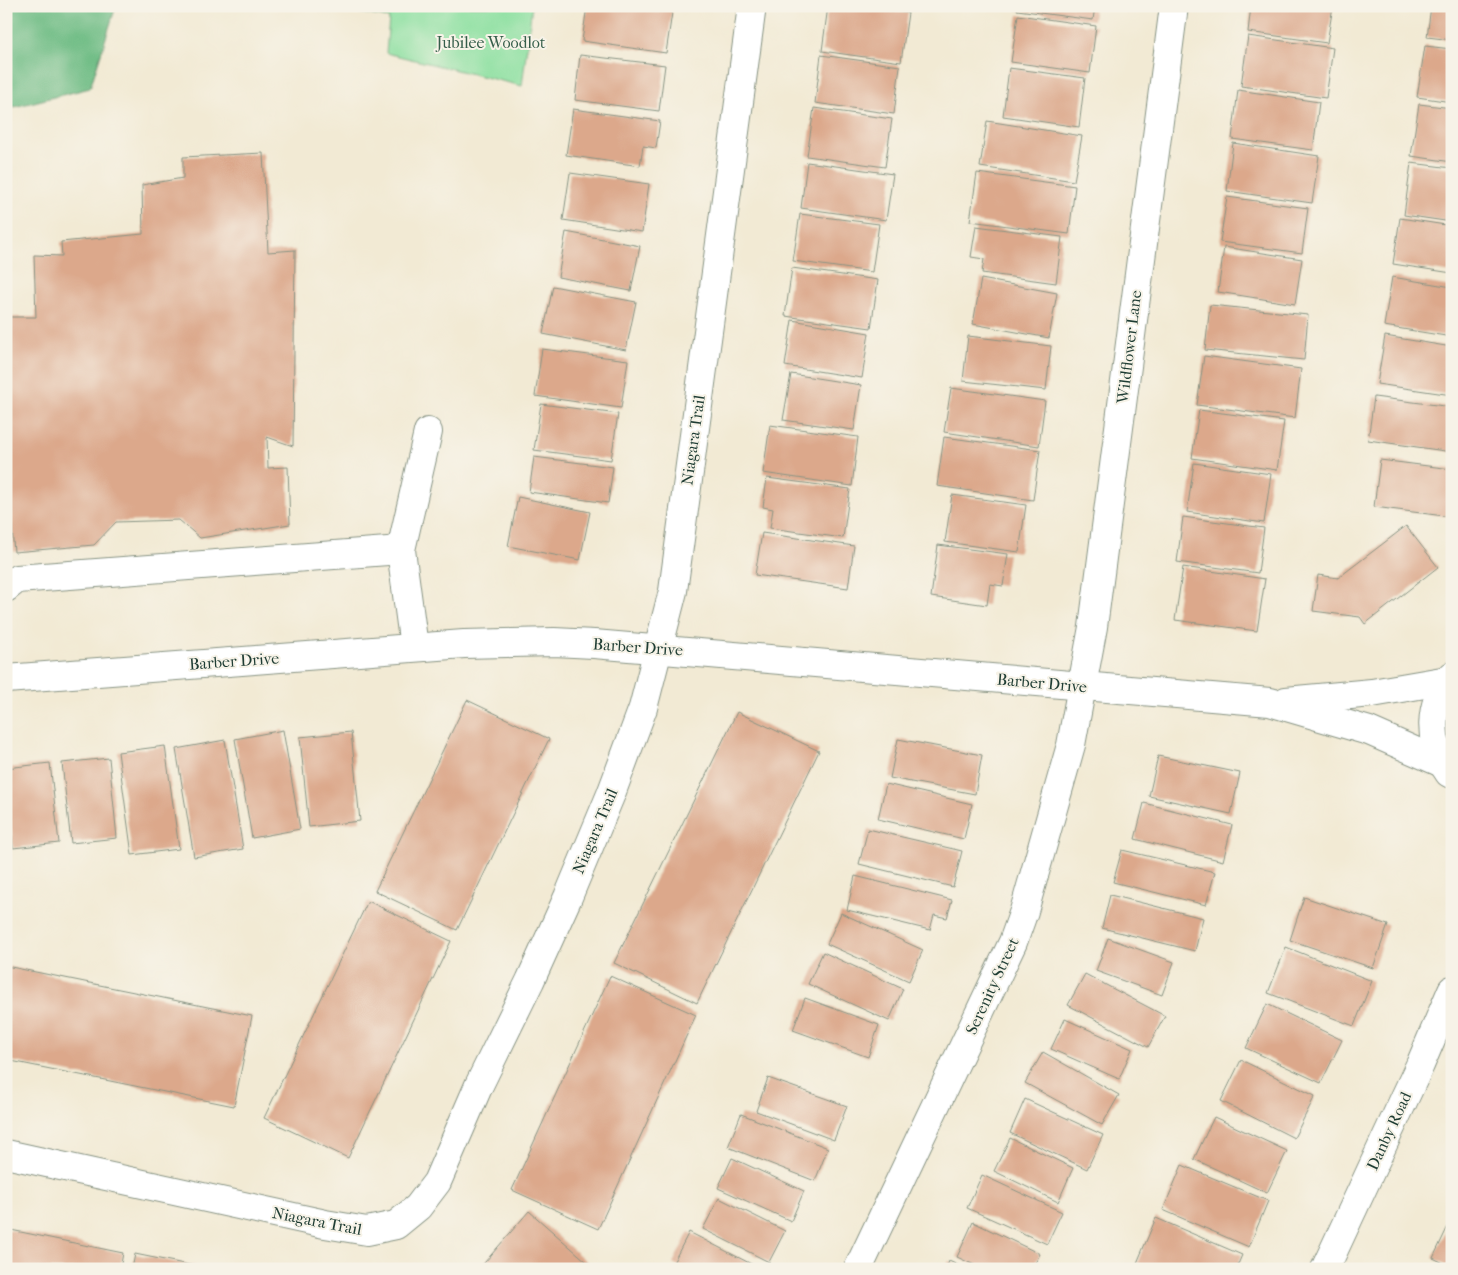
<svg xmlns="http://www.w3.org/2000/svg" width="1458" height="1275" viewBox="0 0 1458 1275" font-family="'IM FELL French Canon',serif">
<style>
.green{fill:#8de0a1;stroke:#568e6a}
.forest{fill:#72be87;stroke:#487e5e}
.building{fill:#dca88b}
.lines{fill:none;stroke-linecap:round;stroke-linejoin:round}
.minor-casing{stroke:#889484;stroke-width:30}
.minor{stroke:#fff;stroke-width:28}
.labels{text-anchor:middle;dominant-baseline:central;stroke-width:4;stroke-linejoin:round;paint-order:stroke}
.park-label{font-size:16px;fill:#355e4a;stroke:#f7f3e8}
.street-label{font-size:16px;fill:#1f3d34;stroke:#f7f3e8}
</style>
<rect width="100%" height="100%" fill="#f7f3e8"/>
<filter id="ink" filterUnits="userSpaceOnUse"><feTurbulence type="fractalNoise" baseFrequency=".02" numOctaves="2"/><feDisplacementMap in="SourceGraphic" scale="10" xChannelSelector="R" yChannelSelector="G"/><feConvolveMatrix kernelMatrix="1 2 1 2 8 2 1 2 1" color-interpolation-filters="sRGB"/></filter>
<filter id="wash" filterUnits="userSpaceOnUse"><feTurbulence type="fractalNoise" baseFrequency=".0096" numOctaves="4" result="noise"/><feDisplacementMap in="SourceGraphic" scale="20" xChannelSelector="R" yChannelSelector="G"/><feGaussianBlur stdDeviation="1.12" result="paint"/><feColorMatrix in="noise" values="0 0 0 0 0 0 0 0 0 0 0 0 0 0 0 0 0 1.4 0 .05"/><feComposite in="paint" operator="in"/></filter>
<g filter="url(#wash)">
<rect width="100%" height="100%" fill="#f2ead4"/>
<path class="green" d="M 324,6 L 532,6 L 522,86 L 386,53 L 389,18 Z"/>
<path class="forest" d="M 6,6 L 116,6 L 90,88 L 6,109 Z"/>
<g id="blocks">
<g class="building">
<path d="M 587,6 L 673,6 L 666,53 L 582,41 Z"/>
<path d="M 828,6 L 861,6 L 908,13 L 901,62 L 822,51 Z"/>
<path d="M 1018,6 L 1095,6 L 1093,20 L 1017,10 Z"/>
<path d="M 1251,6 L 1333,6 L 1327,43 L 1248,32 Z"/>
<path d="M 1431,6 L 1452,6 L 1452,40 L 1427,37 Z"/>
<path d="M 1018,15 L 1096,26 L 1090,73 L 1011,62 Z"/>
<path d="M 1248,36 L 1333,48 L 1326,98 L 1241,86 Z"/>
<path d="M 1425,46 L 1452,49 L 1452,102 L 1417,97 Z"/>
<path d="M 580,55 L 665,65 L 659,111 L 575,100 Z"/>
<path d="M 821,55 L 900,66 L 894,114 L 815,103 Z"/>
<path d="M 1009,68 L 1085,78 L 1079,127 L 1003,116 Z"/>
<path d="M 1238,90 L 1319,102 L 1313,150 L 1232,139 Z"/>
<path d="M 1419,104 L 1452,108 L 1452,162 L 1411,156 Z"/>
<path d="M 814,108 L 892,119 L 885,167 L 807,156 Z"/>
<path d="M 573,109 L 660,121 L 656,148 L 643,146 L 640,166 L 566,155 Z"/>
<path d="M 987,121 L 1082,136 L 1074,181 L 980,167 Z"/>
<path d="M 1233,143 L 1319,156 L 1312,203 L 1227,191 Z"/>
<path d="M 263,153 L 268,252 L 295,250 L 293,446 L 267,437 L 268,468 L 288,467 L 290,524 L 200,538 L 179,520 L 116,522 L 94,545 L 14,552 L 6,460 L 6,317 L 36,317 L 34,255 L 62,256 L 61,242 L 143,234 L 142,185 L 183,178 L 183,157 Z"/>
<path d="M 807,162 L 893,174 L 886,220 L 801,208 Z"/>
<path d="M 1411,163 L 1452,168 L 1452,222 L 1404,215 Z"/>
<path d="M 570,173 L 649,184 L 642,232 L 563,220 Z"/>
<path d="M 977,173 L 1075,186 L 1069,234 L 970,221 Z"/>
<path d="M 1227,197 L 1308,208 L 1302,253 L 1220,242 Z"/>
<path d="M 800,214 L 879,224 L 872,272 L 793,261 Z"/>
<path d="M 1400,218 L 1452,226 L 1452,273 L 1393,264 Z"/>
<path d="M 976,226 L 1062,237 L 1056,283 L 982,273 L 984,259 L 971,257 Z"/>
<path d="M 566,232 L 640,246 L 631,291 L 558,277 Z"/>
<path d="M 1224,247 L 1302,259 L 1295,304 L 1218,292 Z"/>
<path d="M 792,268 L 878,280 L 871,328 L 785,316 Z"/>
<path d="M 1392,277 L 1452,287 L 1452,337 L 1384,326 Z"/>
<path d="M 981,279 L 1057,293 L 1049,338 L 973,324 Z"/>
<path d="M 553,286 L 636,302 L 626,350 L 543,334 Z"/>
<path d="M 1210,305 L 1308,315 L 1304,360 L 1205,350 Z"/>
<path d="M 792,320 L 869,333 L 862,378 L 785,366 Z"/>
<path d="M 968,336 L 1051,346 L 1046,390 L 963,381 Z"/>
<path d="M 1385,336 L 1452,347 L 1452,395 L 1377,384 Z"/>
<path d="M 542,349 L 628,360 L 621,408 L 535,396 Z"/>
<path d="M 1204,356 L 1301,369 L 1295,418 L 1197,405 Z"/>
<path d="M 791,374 L 861,385 L 854,430 L 783,420 Z"/>
<path d="M 951,388 L 1045,401 L 1039,446 L 944,432 Z"/>
<path d="M 1374,397 L 1452,407 L 1452,452 L 1368,440 Z"/>
<path d="M 541,404 L 618,414 L 611,460 L 534,450 Z"/>
<path d="M 1199,410 L 1284,421 L 1277,470 L 1192,458 Z"/>
<path d="M 770,425 L 858,437 L 852,486 L 763,473 Z"/>
<path d="M 944,437 L 1040,450 L 1033,500 L 937,486 Z"/>
<path d="M 534,457 L 613,467 L 608,503 L 529,492 Z"/>
<path d="M 1380,460 L 1452,469 L 1452,517 L 1374,507 Z"/>
<path d="M 1194,463 L 1271,474 L 1264,523 L 1187,512 Z"/>
<path d="M 767,478 L 850,489 L 843,538 L 770,528 L 773,509 L 763,507 Z"/>
<path d="M 952,495 L 1026,505 L 1019,552 L 945,542 Z"/>
<path d="M 518,497 L 590,512 L 580,560 L 508,546 Z"/>
<path d="M 1183,517 L 1264,528 L 1258,573 L 1177,562 Z"/>
<path d="M 1406,526 L 1438,567 L 1365,624 L 1360,617 L 1313,611 L 1318,575 L 1338,578 Z"/>
<path d="M 762,533 L 854,546 L 848,588 L 755,575 Z"/>
<path d="M 938,545 L 1008,554 L 1003,586 L 990,584 L 987,605 L 931,597 Z"/>
<path d="M 1183,567 L 1265,579 L 1257,631 L 1175,620 Z"/>
<path d="M 467,700 L 549,739 L 457,930 L 375,891 Z"/>
<path d="M 737,712 L 819,751 L 697,1003 L 614,963 Z"/>
<path d="M 283,730 L 300,829 L 252,838 L 235,739 Z"/>
<path d="M 351,732 L 360,821 L 309,827 L 300,737 Z"/>
<path d="M 898,739 L 982,755 L 975,794 L 890,778 Z"/>
<path d="M 225,740 L 243,849 L 194,857 L 176,749 Z"/>
<path d="M 165,746 L 179,849 L 132,855 L 118,752 Z"/>
<path d="M 1158,756 L 1240,773 L 1231,814 L 1149,796 Z"/>
<path d="M 109,758 L 117,838 L 71,843 L 62,763 Z"/>
<path d="M 50,763 L 59,843 L 13,848 L 6,779 L 6,768 Z"/>
<path d="M 886,784 L 972,804 L 964,839 L 878,819 Z"/>
<path d="M 1144,803 L 1232,825 L 1223,861 L 1135,839 Z"/>
<path d="M 868,829 L 962,851 L 953,887 L 859,864 Z"/>
<path d="M 1122,850 L 1215,872 L 1206,905 L 1113,882 Z"/>
<path d="M 855,876 L 952,900 L 947,918 L 934,915 L 930,930 L 847,910 Z"/>
<path d="M 1110,895 L 1203,918 L 1195,951 L 1102,928 Z"/>
<path d="M 1304,897 L 1388,925 L 1373,968 L 1290,940 Z"/>
<path d="M 368,901 L 451,941 L 348,1158 L 264,1118 Z"/>
<path d="M 841,913 L 923,950 L 909,981 L 827,944 Z"/>
<path d="M 1108,938 L 1174,962 L 1162,995 L 1096,971 Z"/>
<path d="M 1286,947 L 1372,981 L 1354,1026 L 1268,993 Z"/>
<path d="M 823,952 L 903,989 L 889,1021 L 808,984 Z"/>
<path d="M 6,966 L 252,1016 L 234,1106 L 6,1060 Z"/>
<path d="M 1085,974 L 1165,1016 L 1148,1047 L 1068,1005 Z"/>
<path d="M 610,976 L 696,1015 L 598,1229 L 512,1190 Z"/>
<path d="M 805,998 L 879,1025 L 868,1057 L 793,1030 Z"/>
<path d="M 1267,1004 L 1342,1040 L 1321,1083 L 1246,1048 Z"/>
<path d="M 1065,1019 L 1132,1049 L 1119,1079 L 1051,1049 Z"/>
<path d="M 1043,1052 L 1119,1095 L 1102,1125 L 1025,1083 Z"/>
<path d="M 1241,1060 L 1315,1096 L 1294,1138 L 1221,1101 Z"/>
<path d="M 768,1078 L 847,1106 L 834,1140 L 756,1111 Z"/>
<path d="M 1025,1099 L 1103,1135 L 1087,1169 L 1010,1133 Z"/>
<path d="M 741,1114 L 828,1148 L 815,1181 L 728,1147 Z"/>
<path d="M 1214,1117 L 1287,1151 L 1267,1193 L 1194,1159 Z"/>
<path d="M 1010,1138 L 1073,1168 L 1058,1202 L 994,1171 Z"/>
<path d="M 732,1158 L 804,1191 L 791,1221 L 718,1188 Z"/>
<path d="M 1182,1165 L 1268,1201 L 1249,1247 L 1163,1210 Z"/>
<path d="M 982,1175 L 1062,1212 L 1047,1244 L 967,1208 Z"/>
<path d="M 719,1198 L 785,1231 L 769,1262 L 703,1229 Z"/>
<path d="M 529,1211 L 595,1269 L 479,1269 Z"/>
<path d="M 1156,1218 L 1242,1255 L 1236,1269 L 1151,1269 L 1137,1263 Z"/>
<path d="M 1452,1218 L 1452,1267 L 1433,1258 Z"/>
<path d="M 973,1222 L 1040,1254 L 1032,1269 L 983,1269 L 957,1257 Z"/>
<path d="M 6,1229 L 123,1253 L 120,1269 L 6,1269 Z"/>
<path d="M 689,1232 L 761,1269 L 684,1269 L 673,1263 Z"/>
<path d="M 135,1254 L 204,1268 L 204,1269 L 132,1269 Z"/>
<path d="M 949,1261 L 966,1269 L 946,1269 Z"/>
</g>
</g>
</g>
<g filter="url(#ink)">
<use href="#blocks" fill-opacity="0" stroke="#889484" stroke-width="1"/>
<g class="lines">
<g class="minor-casing">
<g id="minor">
<path d="M 6,588 L 17,579 L 401,550"/>
<path d="M 414,647 L 401,550 L 428,432"/>
<path d="M 6,679 L 464,644 L 554,642 L 594,644 L 1270,702 L 1369,731 L 1442,763"/>
<path d="M 1286,701 L 1372,693 L 1448,680"/>
<path d="M 1449,773 C 1428,743 1427,705 1452,676"/>
<path d="M 6,1154 L 325,1224 L 367,1231 L 396,1225 L 418,1207 L 437,1182 L 479,1085 L 530,981 L 568,897 L 611,794 L 643,708 L 673,591 L 752,6"/>
<path d="M 858,1269 L 1013,942 L 1024,911 L 1071,745 L 1093,627 L 1174,6"/>
<path d="M 1325,1269 L 1420,1065 L 1452,990"/>
</g>
</g>
<use href="#minor" class="minor"/>
</g>
</g>
<g class="labels">
<g class="park-label">
<text x="491" y="42">Jubilee Woodlot</text>
</g>
<g class="street-label">
<text transform="translate(1129 347) rotate(-83)">Wildflower Lane</text>
<text transform="translate(693 440) rotate(-82)">Niagara Trail</text>
<text transform="translate(638 647) rotate(4)">Barber Drive</text>
<text transform="translate(234 661) rotate(-4)">Barber Drive</text>
<text transform="translate(1042 683) rotate(5)">Barber Drive</text>
<text transform="translate(595 831) rotate(-67)">Niagara Trail</text>
<text transform="translate(992 986) rotate(-65)">Serenity Street</text>
<text transform="translate(1389 1131) rotate(-65)">Danby Road</text>
<text transform="translate(317 1221) rotate(11)">Niagara Trail</text>
</g>
</g>
<rect width="1458" height="1275" fill="none" stroke="#f7f3e8" stroke-width="25"/>
</svg>
